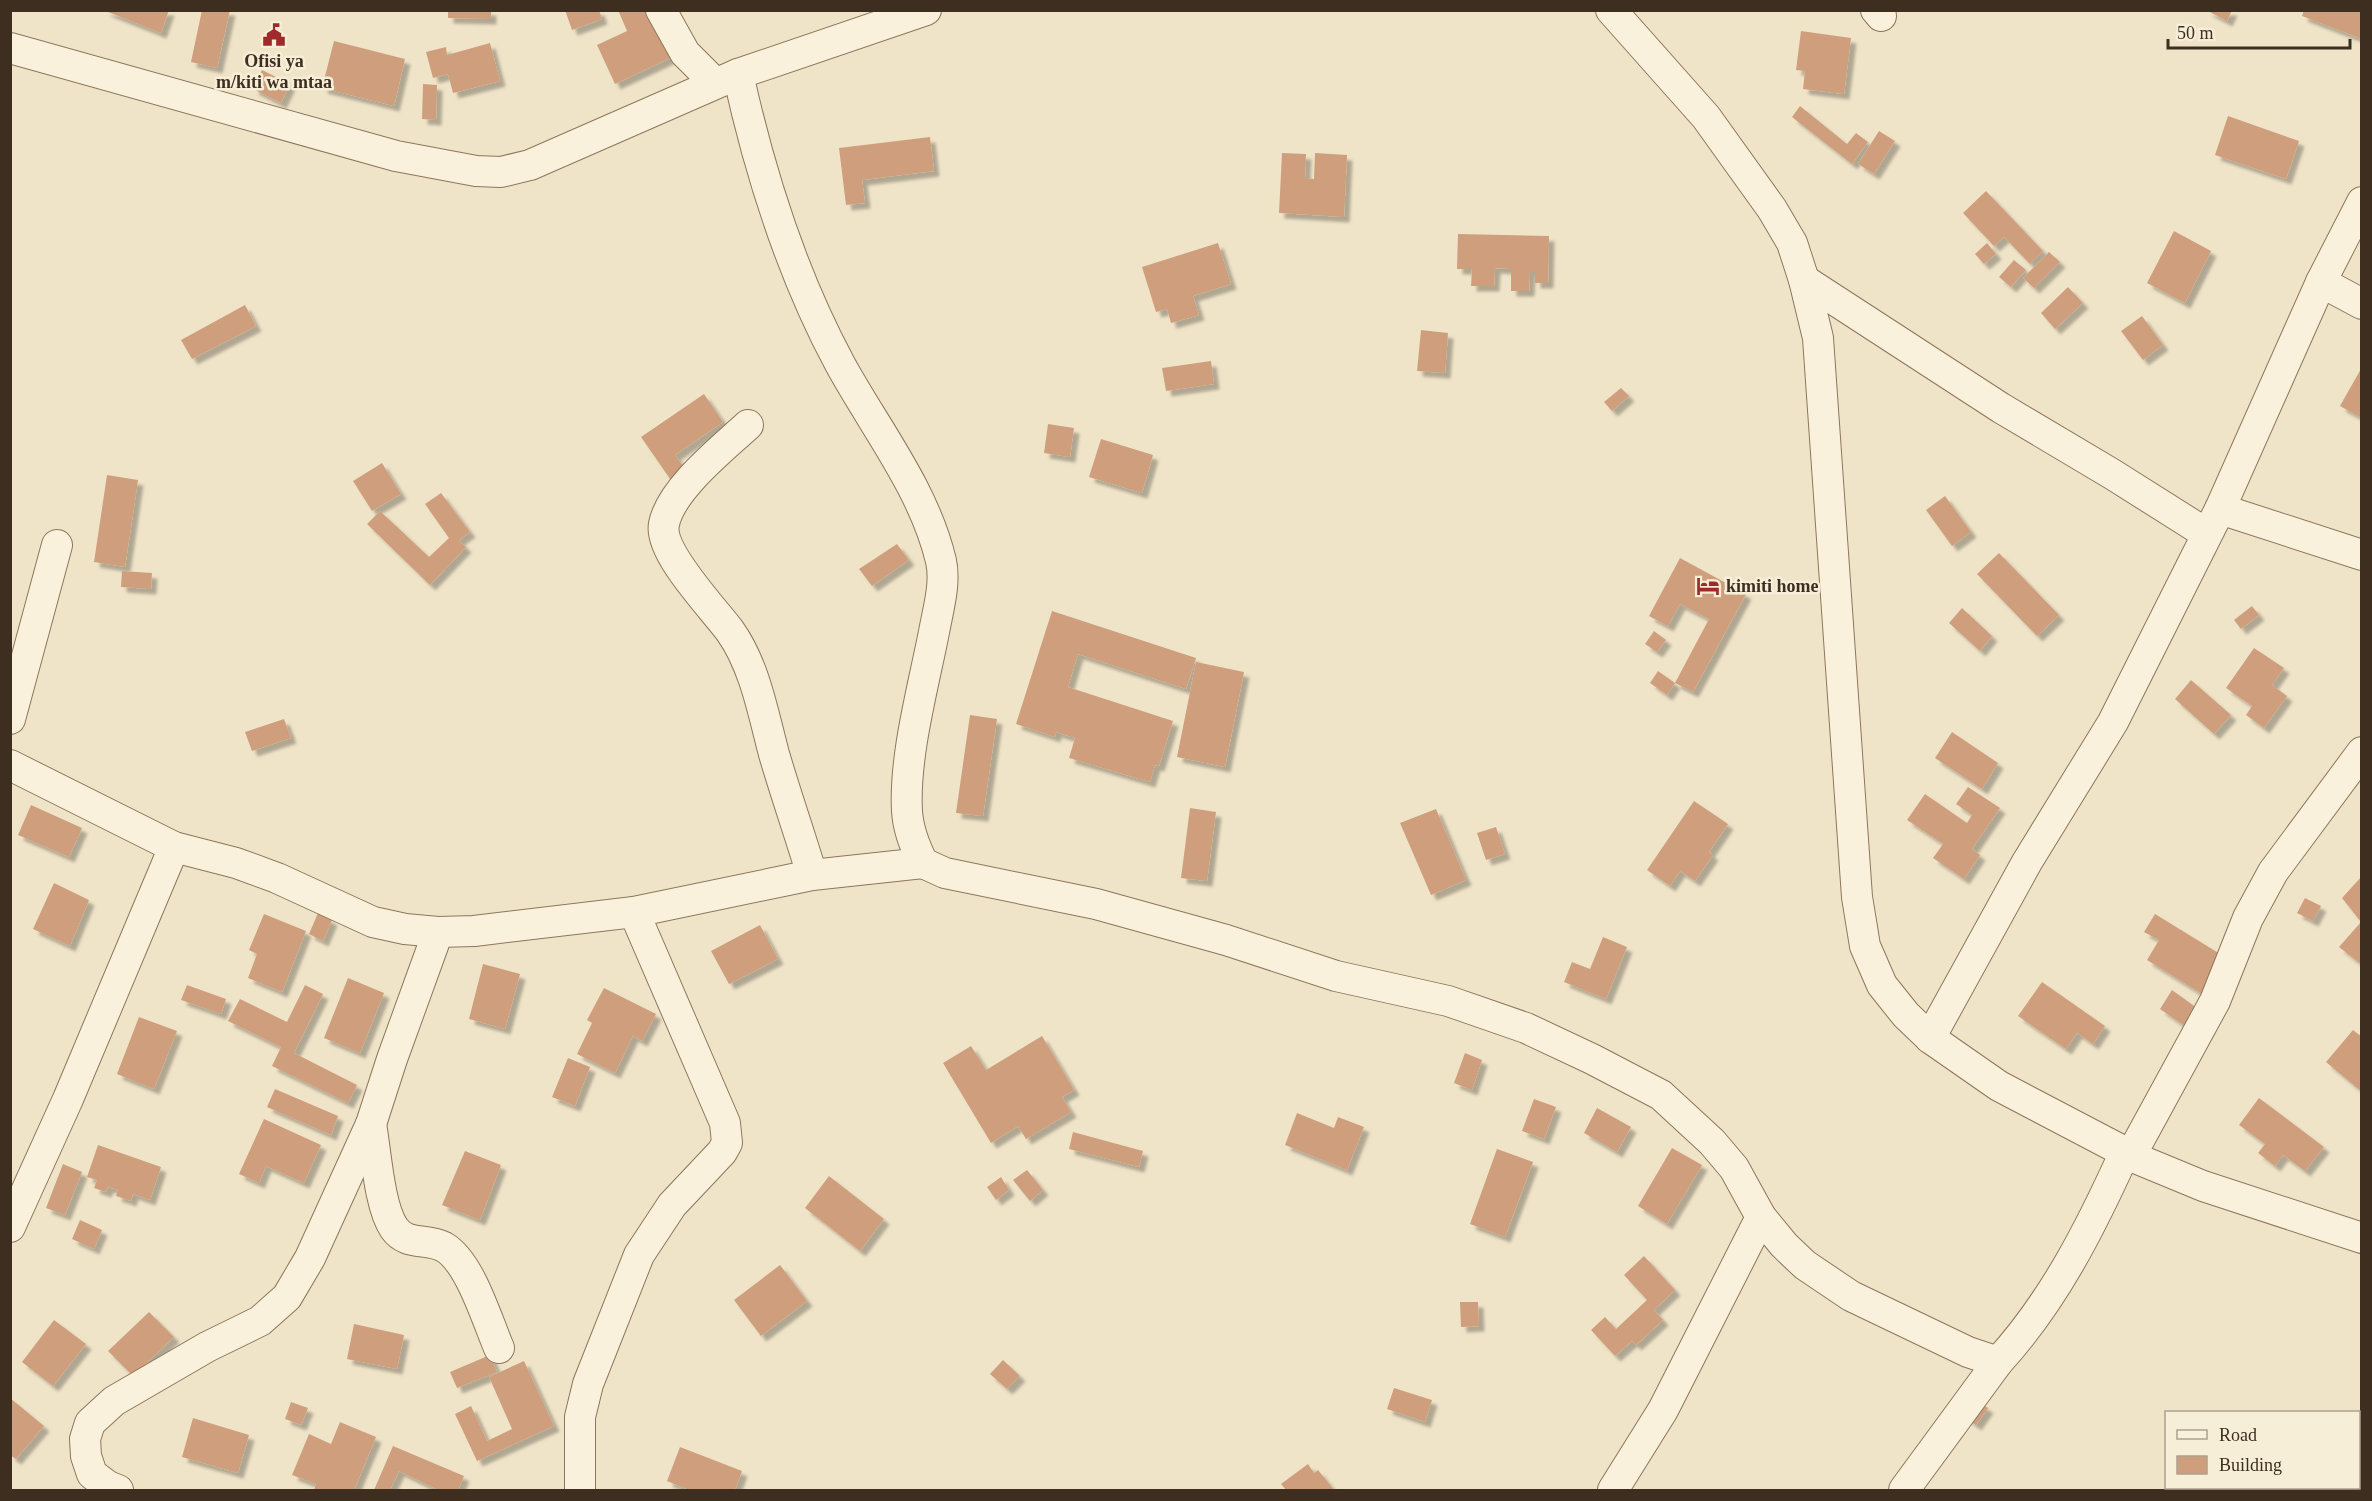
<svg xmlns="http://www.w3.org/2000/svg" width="2372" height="1501" viewBox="0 0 2372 1501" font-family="'Times New Roman',serif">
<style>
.building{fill:#cf9f7d;filter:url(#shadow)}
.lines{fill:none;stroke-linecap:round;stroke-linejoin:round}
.minor-casing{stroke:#8d765c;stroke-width:32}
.minor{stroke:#faf1dc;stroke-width:30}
.labels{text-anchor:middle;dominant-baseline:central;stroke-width:5;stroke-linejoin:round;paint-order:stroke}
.poi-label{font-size:18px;font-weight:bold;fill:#3d2e20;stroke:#f7eed8}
</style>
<defs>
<filter id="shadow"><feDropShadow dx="5.5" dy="5.5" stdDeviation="1.5" flood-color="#0004"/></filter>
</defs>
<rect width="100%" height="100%" fill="#f0e4c8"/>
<g class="building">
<path d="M 103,10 L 169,10 L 161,33 Z"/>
<path d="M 202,10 L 230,10 L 217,68 L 191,62 Z"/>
<path d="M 448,10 L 491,10 L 491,19 L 448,18 Z"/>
<path d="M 565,10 L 599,10 L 602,19 L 572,30 Z"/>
<path d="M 618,10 L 647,10 L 670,58 L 615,84 L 597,45 L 627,31 Z"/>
<path d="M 2206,10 L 2232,10 L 2227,21 Z"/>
<path d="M 2304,10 L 2362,10 L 2362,39 L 2302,16 Z"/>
<path d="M 1801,31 L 1851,38 L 1844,94 L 1803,89 L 1805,71 L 1796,70 Z"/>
<path d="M 334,41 L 405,59 L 394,106 L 322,88 Z"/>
<path d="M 490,43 L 500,81 L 453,93 L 448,74 L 433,78 L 426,52 L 446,47 L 447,55 Z"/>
<path d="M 262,70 L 290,84 L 281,103 L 253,89 Z"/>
<path d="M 423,84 L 437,85 L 436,120 L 422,119 Z"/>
<path d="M 1800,106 L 1847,144 L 1856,133 L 1868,142 L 1852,164 L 1792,117 Z"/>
<path d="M 2228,116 L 2299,141 L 2286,179 L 2215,155 Z"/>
<path d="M 1879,131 L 1895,141 L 1874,174 L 1858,164 Z"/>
<path d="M 930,137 L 934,171 L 862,180 L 865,203 L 846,205 L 839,148 Z"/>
<path d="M 1282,153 L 1306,154 L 1305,178 L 1314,179 L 1315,153 L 1347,155 L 1344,217 L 1279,213 Z"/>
<path d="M 1986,191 L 2043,251 L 2030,264 L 2004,237 L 1994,246 L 1963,213 Z"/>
<path d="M 2174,231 L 2211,251 L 2185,303 L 2147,283 Z"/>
<path d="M 1458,234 L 1549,236 L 1548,283 L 1535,283 L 1535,271 L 1530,271 L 1529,291 L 1511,291 L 1511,269 L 1495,268 L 1494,286 L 1471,286 L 1472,269 L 1457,269 Z"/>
<path d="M 1218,243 L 1231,284 L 1193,296 L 1199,315 L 1171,323 L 1167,309 L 1156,312 L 1142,267 Z"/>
<path d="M 1987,243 L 1996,254 L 1984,264 L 1975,254 Z"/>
<path d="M 2049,252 L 2060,262 L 2034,288 L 2023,278 Z"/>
<path d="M 2014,260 L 2026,270 L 2011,287 L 1999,277 Z"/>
<path d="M 2068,287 L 2083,303 L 2055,329 L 2041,313 Z"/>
<path d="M 245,305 L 256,326 L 192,359 L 181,340 Z"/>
<path d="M 2142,316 L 2163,345 L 2143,360 L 2121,331 Z"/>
<path d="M 1421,330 L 1448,333 L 1445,373 L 1417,371 Z"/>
<path d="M 1211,361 L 1214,384 L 1166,391 L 1162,368 Z"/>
<path d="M 2362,367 L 2362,418 L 2340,406 Z"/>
<path d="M 1621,388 L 1629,396 L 1612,411 L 1604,402 Z"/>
<path d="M 704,394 L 723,422 L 675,455 L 690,476 L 675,486 L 641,437 Z"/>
<path d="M 1048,424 L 1074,428 L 1070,457 L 1044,453 Z"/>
<path d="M 1101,439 L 1153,455 L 1142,493 L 1089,477 Z"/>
<path d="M 382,463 L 401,494 L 372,511 L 353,481 Z"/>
<path d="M 107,475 L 138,480 L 125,567 L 94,562 Z"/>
<path d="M 441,493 L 470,532 L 459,540 L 466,547 L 430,585 L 367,524 L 380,511 L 429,557 L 449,538 L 425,504 Z"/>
<path d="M 1945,496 L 1971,532 L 1952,546 L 1926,510 Z"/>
<path d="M 897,544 L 909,560 L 872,586 L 859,569 Z"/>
<path d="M 1999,553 L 2059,615 L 2037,636 L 1977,574 Z"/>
<path d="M 1680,558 L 1746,594 L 1693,692 L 1675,683 L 1709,619 L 1680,604 L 1668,626 L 1649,616 Z"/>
<path d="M 122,571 L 152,573 L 151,589 L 121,587 Z"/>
<path d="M 2252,606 L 2259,615 L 2241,629 L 2234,620 Z"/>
<path d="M 1962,608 L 1992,636 L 1980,651 L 1949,623 Z"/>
<path d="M 1052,611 L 1196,658 L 1186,689 L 1078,654 L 1068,687 L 1173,721 L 1159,766 L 1155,765 L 1150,782 L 1069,758 L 1075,738 L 1056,732 L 1055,737 L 1016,724 Z"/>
<path d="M 1654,631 L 1666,640 L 1657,652 L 1645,644 Z"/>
<path d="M 2254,648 L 2284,668 L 2272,685 L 2287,696 L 2264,728 L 2246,715 L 2252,706 L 2226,688 Z"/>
<path d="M 1196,662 L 1244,672 L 1225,767 L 1177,757 Z"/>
<path d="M 1658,671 L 1675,683 L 1667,695 L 1650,683 Z"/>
<path d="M 2191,680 L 2231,715 L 2214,734 L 2175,699 Z"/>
<path d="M 970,715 L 997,719 L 983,816 L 956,813 Z"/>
<path d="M 284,719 L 291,738 L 252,751 L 245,732 Z"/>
<path d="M 1952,732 L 1998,763 L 1982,789 L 1935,758 Z"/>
<path d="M 1968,787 L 2000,808 L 1972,849 L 1980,855 L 1964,879 L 1933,858 L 1943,844 L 1907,820 L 1925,794 L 1967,823 L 1972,815 L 1956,804 Z"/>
<path d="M 1694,801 L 1728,824 L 1709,852 L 1713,855 L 1695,881 L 1680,871 L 1670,886 L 1647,870 Z"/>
<path d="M 31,805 L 82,828 L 69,857 L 18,835 Z"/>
<path d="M 1190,808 L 1216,812 L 1207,881 L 1181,878 Z"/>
<path d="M 1436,809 L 1466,880 L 1431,895 L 1400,823 Z"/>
<path d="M 1496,827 L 1505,854 L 1486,860 L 1477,833 Z"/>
<path d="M 2362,876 L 2362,965 L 2339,947 L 2361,922 L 2342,898 Z"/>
<path d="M 54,883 L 89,900 L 70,946 L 33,929 Z"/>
<path d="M 2305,898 L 2321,906 L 2313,921 L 2297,913 Z"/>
<path d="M 318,913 L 332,920 L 323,941 L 309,934 Z"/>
<path d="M 264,914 L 306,931 L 282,992 L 248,978 L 257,954 L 249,950 Z"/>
<path d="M 2155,914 L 2225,957 L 2202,994 L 2147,960 L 2159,940 L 2144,932 Z"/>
<path d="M 760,925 L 778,959 L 729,984 L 711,951 Z"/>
<path d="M 1603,937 L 1627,947 L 1606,999 L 1564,982 L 1572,962 L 1590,969 Z"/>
<path d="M 483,964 L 520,974 L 505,1029 L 469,1019 Z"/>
<path d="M 348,978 L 384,993 L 360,1053 L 324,1038 Z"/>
<path d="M 2042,982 L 2105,1026 L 2093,1044 L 2077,1033 L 2066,1049 L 2018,1016 Z"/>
<path d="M 187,985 L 226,999 L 221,1014 L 181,1000 Z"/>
<path d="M 305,985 L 323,994 L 294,1053 L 357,1085 L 348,1103 L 272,1066 L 281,1047 L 228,1021 L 240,999 L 287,1022 Z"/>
<path d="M 604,988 L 656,1014 L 642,1041 L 633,1036 L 615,1073 L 577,1054 L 592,1023 L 587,1020 Z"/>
<path d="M 2172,990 L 2201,1011 L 2189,1029 L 2160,1009 Z"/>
<path d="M 139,1017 L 177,1031 L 154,1089 L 117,1074 Z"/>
<path d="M 2353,1030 L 2362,1037 L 2362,1092 L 2326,1062 Z"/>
<path d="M 1042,1036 L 1074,1090 L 1062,1097 L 1071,1112 L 1026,1139 L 1018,1126 L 991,1143 L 943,1063 L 971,1046 L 986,1070 Z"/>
<path d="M 1465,1053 L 1482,1060 L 1472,1090 L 1454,1083 Z"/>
<path d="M 568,1058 L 590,1067 L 575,1106 L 552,1097 Z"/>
<path d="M 275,1089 L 338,1116 L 331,1135 L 267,1107 Z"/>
<path d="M 2259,1098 L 2324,1147 L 2305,1171 L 2283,1155 L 2275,1166 L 2258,1153 L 2265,1144 L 2239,1125 Z"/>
<path d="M 1534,1099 L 1556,1107 L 1544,1139 L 1522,1131 Z"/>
<path d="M 1597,1108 L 1631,1127 L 1617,1152 L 1584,1133 Z"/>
<path d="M 1297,1113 L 1334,1128 L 1338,1117 L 1364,1127 L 1347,1170 L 1285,1145 Z"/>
<path d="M 264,1119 L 321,1145 L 304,1183 L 266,1166 L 259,1183 L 239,1174 Z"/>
<path d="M 1073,1132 L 1143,1151 L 1139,1167 L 1069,1149 Z"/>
<path d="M 98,1145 L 161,1167 L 150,1200 L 133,1194 L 131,1201 L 116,1196 L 118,1190 L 108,1187 L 106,1192 L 94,1188 L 97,1180 L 87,1177 Z"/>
<path d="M 1672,1148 L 1702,1165 L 1667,1224 L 1638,1206 Z"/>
<path d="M 1497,1149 L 1533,1162 L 1505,1237 L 1470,1224 Z"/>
<path d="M 465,1151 L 501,1165 L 480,1220 L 442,1205 Z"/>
<path d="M 63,1164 L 82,1172 L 65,1215 L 46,1208 Z"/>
<path d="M 1027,1170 L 1043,1190 L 1030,1201 L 1013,1180 Z"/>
<path d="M 829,1176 L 884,1219 L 860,1251 L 805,1208 Z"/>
<path d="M 1001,1177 L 1009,1190 L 996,1200 L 987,1187 Z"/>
<path d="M 80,1220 L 102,1230 L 94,1249 L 72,1239 Z"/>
<path d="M 1644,1256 L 1675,1290 L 1654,1310 L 1663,1320 L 1636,1345 L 1632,1341 L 1615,1356 L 1591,1330 L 1605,1317 L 1616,1329 L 1647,1300 L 1624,1275 Z"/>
<path d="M 780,1265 L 807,1301 L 761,1336 L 734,1300 Z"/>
<path d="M 1460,1302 L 1478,1302 L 1479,1326 L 1461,1327 Z"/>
<path d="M 149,1312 L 174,1337 L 133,1376 L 108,1351 Z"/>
<path d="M 54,1320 L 86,1344 L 53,1386 L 22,1362 Z"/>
<path d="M 354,1324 L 404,1335 L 397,1369 L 347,1359 Z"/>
<path d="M 490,1355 L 497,1372 L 457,1388 L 450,1372 Z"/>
<path d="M 1003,1360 L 1020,1376 L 1007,1389 L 990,1374 Z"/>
<path d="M 524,1361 L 554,1426 L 477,1461 L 455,1414 L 471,1406 L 487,1441 L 512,1429 L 489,1377 Z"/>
<path d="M 1394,1388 L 1432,1400 L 1425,1422 L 1387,1409 Z"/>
<path d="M 10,1398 L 44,1426 L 16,1459 L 10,1455 Z"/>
<path d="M 1976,1400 L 1988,1408 L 1976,1425 L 1965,1417 Z"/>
<path d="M 291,1402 L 308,1408 L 301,1425 L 285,1419 Z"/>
<path d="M 193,1418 L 249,1435 L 238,1473 L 182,1457 Z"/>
<path d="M 340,1422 L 376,1437 L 354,1490 L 314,1490 L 316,1484 L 292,1475 L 309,1434 L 331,1444 Z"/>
<path d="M 393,1446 L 464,1476 L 458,1490 L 438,1490 L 399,1471 L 390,1490 L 374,1490 Z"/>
<path d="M 680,1447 L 742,1471 L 735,1490 L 689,1490 L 667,1481 Z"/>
<path d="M 1308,1464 L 1314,1473 L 1318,1470 L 1334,1490 L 1286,1490 L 1281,1484 Z"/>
</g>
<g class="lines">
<g class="minor-casing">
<g id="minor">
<path d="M 661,10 L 685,53 L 715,83"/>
<path d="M 1611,10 L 1706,117 L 1772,209 L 1792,243 L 1804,280 L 1818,338 L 1857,897 L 1865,946 L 1882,985 L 1906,1015 L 1930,1038 L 1999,1086 L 2140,1160 L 2203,1186 L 2362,1238"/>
<path d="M 1876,10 L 1881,16"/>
<path d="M 10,48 L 396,156 L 476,171 L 501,172 L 530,165 L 738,74 L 926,10"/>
<path d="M 738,74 C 760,174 791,273 840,364 C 875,428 924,489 941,561 C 946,583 938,610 934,632 C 923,688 904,756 907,811 C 908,829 915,847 923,863 L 945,873 L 1096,904 L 1226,940 L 1336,976 L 1448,1001 L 1526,1028 L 1592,1059 L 1661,1095 L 1712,1142 L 1734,1168 L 1761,1217 L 1784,1245 L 1805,1265 L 1851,1296 L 1968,1352 L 1998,1362 C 2054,1301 2091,1227 2125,1152"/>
<path d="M 1804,280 L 2001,408 L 2112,474 L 2207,534"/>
<path d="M 2321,282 L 2362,304"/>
<path d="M 748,425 C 722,449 671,489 664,524 C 658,552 714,609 730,631 C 755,666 763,713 774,754 C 786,795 800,835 812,875"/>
<path d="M 2220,509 L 2362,555"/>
<path d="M 10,719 L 57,545"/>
<path d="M 10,765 L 174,847 L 236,863 L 277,878 L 373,922 L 405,929 L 438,932 L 474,931 L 634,912 L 812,875 L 923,863"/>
<path d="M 1930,1038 L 2027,862 L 2113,722 L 2220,509 L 2321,282 L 2362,202"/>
<path d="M 371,1124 C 376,1151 379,1206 394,1228 C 406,1246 427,1238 444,1247 C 470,1262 487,1320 499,1348"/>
<path d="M 2131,1155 L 2215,1001 L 2248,918 L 2273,872 L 2362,752"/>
<path d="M 10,1227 L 68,1099 L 174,847"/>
<path d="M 118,1490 L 108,1486 L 92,1474 L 86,1456 L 85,1439 L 90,1423 L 114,1401 L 207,1347 L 260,1321 L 287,1297 L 310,1258 L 371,1124 L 392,1059 L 438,932"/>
<path d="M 580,1490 L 580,1417 L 588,1384 L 639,1255 L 672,1205 L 722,1152 L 727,1143 L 725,1123 L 634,912"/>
<path d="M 1613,1490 L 1663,1410 L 1761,1217"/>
<path d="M 1904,1490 L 1998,1362"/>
</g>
</g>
<use href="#minor" class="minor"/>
</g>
<defs>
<g id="civic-bare" transform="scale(1.8)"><path d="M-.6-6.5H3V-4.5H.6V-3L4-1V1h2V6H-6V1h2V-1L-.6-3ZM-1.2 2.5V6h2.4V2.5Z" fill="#9e2a2b" stroke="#f7eed8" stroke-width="2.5" paint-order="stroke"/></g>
<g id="hotel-bare" transform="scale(1.8)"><path d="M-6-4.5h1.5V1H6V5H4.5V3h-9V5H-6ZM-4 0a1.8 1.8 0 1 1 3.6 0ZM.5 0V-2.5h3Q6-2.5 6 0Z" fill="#9e2a2b" stroke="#f7eed8" stroke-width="2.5" paint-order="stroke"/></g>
</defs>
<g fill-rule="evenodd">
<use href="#civic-bare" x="274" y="35"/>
<use href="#hotel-bare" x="1708" y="586"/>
</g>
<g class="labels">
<g class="poi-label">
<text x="274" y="61">Ofisi ya<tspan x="274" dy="21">m/kiti wa mtaa</tspan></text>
<text x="1726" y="586" text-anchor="start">kimiti home</text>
</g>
</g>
<rect width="2372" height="1501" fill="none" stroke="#3d2e20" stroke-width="24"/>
<rect x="2165" y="1411" width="195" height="78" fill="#f7eed8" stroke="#ada18e" stroke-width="1.5"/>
<rect x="2177" y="1430" width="30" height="9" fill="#faf1dc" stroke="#ada18e" stroke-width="1.5"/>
<text x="2219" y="1441" font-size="18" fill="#3d2e20">Road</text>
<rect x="2177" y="1456" width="30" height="18" fill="#cf9f7d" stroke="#ada18e" stroke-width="1.5"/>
<text x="2219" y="1471" font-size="18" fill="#3d2e20">Building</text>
<path d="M2168 39v9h182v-9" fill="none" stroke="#3d2e20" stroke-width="3"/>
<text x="2177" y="39" font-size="18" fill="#3d2e20" stroke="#f7eed8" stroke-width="4.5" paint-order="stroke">50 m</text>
</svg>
